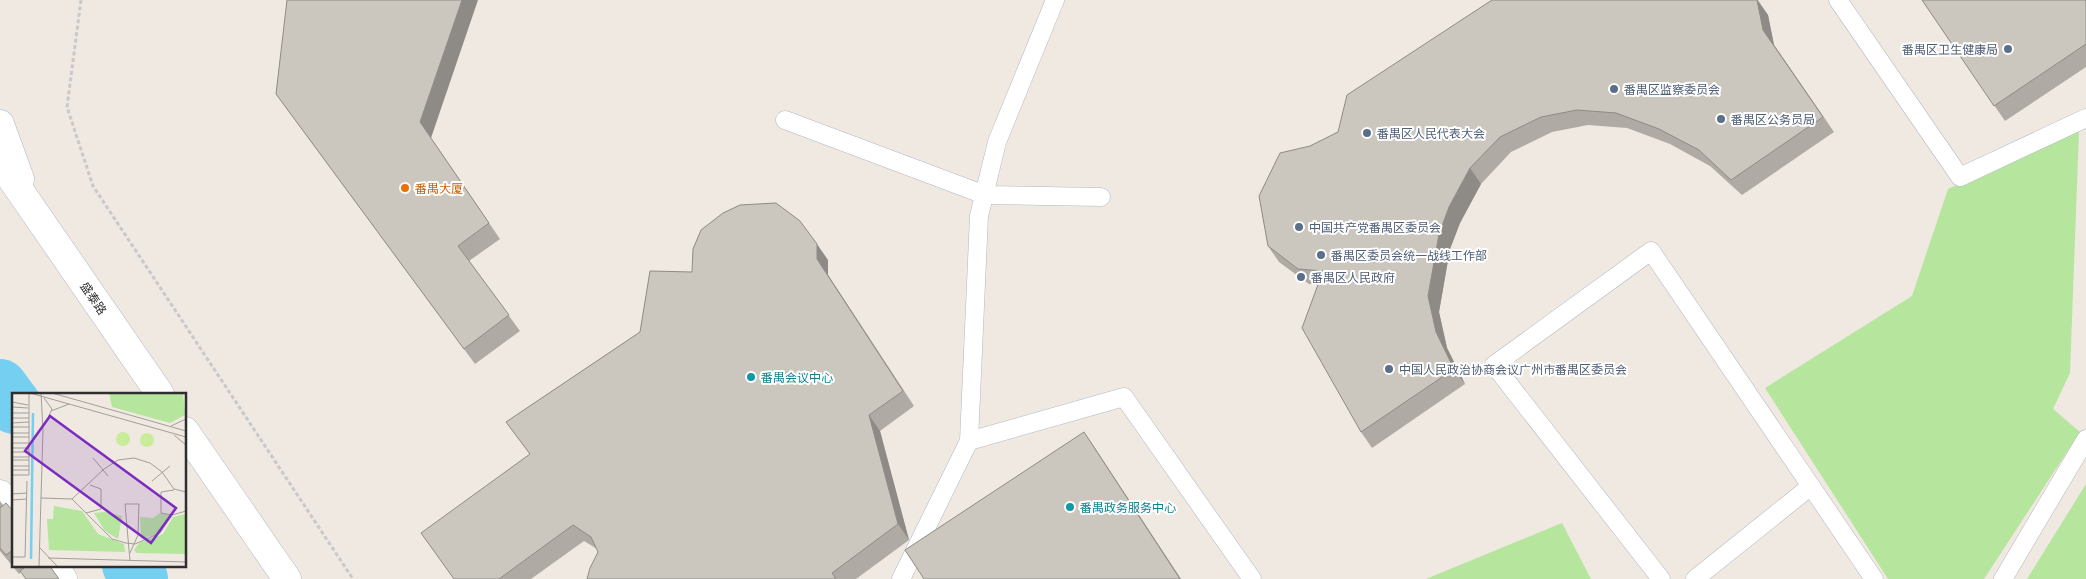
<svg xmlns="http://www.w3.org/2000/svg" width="2086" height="579" viewBox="0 0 2086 579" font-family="Commissioner,'Noto Sans SC',sans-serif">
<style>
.green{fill:#b6e59e}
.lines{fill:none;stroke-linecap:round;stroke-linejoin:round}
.river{stroke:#75cff0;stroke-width:56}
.service-casing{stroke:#b4b7c1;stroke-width:19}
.minor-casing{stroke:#b4b7c1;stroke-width:29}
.tertiary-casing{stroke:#b4b7c1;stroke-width:29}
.path{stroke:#c9c9c9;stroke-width:3;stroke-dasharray:4 2.5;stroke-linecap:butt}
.service{stroke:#fff;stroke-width:18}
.minor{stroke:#fff;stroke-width:28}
.tertiary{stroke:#fff;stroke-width:28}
.wall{fill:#afaba4}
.shaded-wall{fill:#8e8b86}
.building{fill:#cbc7bf;stroke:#8e8b86}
.service-dot{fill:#5c6f8a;stroke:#fff;stroke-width:2}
.food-dot{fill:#e8710a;stroke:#fff;stroke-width:2}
.culture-dot{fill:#0f9aa8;stroke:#fff;stroke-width:2}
.labels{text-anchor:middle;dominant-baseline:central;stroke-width:4;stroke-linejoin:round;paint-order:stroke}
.service-label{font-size:12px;fill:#4e5e75;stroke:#fff;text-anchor:start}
.food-label{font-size:12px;fill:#c56008;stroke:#fff;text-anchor:start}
.street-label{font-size:12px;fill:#2e2e2e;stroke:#fff}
.culture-label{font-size:12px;fill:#0d838f;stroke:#fff;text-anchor:start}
.inset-river{fill:none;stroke:#75cff0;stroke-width:2.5}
.inset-road{fill:none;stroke:#a29e99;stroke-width:1}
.view{fill:#7b2cbf;fill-opacity:0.15;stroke:#7b2cbf;stroke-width:2.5}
.inset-edge{fill:none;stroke:#2e2e2e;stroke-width:2.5}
</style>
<rect width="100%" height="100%" fill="#efe9e1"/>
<g class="green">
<path d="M 2079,131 L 2070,373 L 2053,409 L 2080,432 L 1984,579 L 1888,579 L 1765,388 L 1912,296 L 1948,189 Z"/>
<path d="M 2086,484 L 2086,579 L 2027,579 Z"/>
<path d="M 1562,523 L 1591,579 L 1426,579 Z"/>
</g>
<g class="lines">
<g class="river">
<path d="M 0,387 L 14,406"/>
<path d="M 130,565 L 140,579"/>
</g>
<g class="service-casing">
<g id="service">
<path d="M 1838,0 L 1960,177 L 2086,118"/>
<path d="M 785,120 L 985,195 L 1101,197"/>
<path d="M 969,441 L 1124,397 L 1252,579"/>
<path d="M 901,579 L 969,441 L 979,216 L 997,142 L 1055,0"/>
<path d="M 1661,579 L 1494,365 L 1651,251 L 1874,579"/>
<path d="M 1695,579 L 1811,486"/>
<path d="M 2003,579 L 2086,439"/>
</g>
</g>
<g class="minor-casing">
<g id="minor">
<path d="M 0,494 L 14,513"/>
<path d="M 53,565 L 63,579"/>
</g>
</g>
<g class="tertiary-casing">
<g id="tertiary">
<path d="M 0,124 L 20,179"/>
<path d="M 0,162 L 160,394"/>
<path d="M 185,431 L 287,579"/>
</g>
</g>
<path class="path" d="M 81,0 L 67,107 L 93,186 L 353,579"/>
<use href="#service" class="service"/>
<use href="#minor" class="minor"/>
<use href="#tertiary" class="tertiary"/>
</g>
<g class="wall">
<path d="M 1492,0 L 1758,0 L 1768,15 L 1774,45 L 1834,132 L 1742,195 L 1710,166 L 1670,144 L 1627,128 L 1588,125 L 1552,132 L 1511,152 L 1481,184 L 1460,223 L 1450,249 L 1439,312 L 1447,348 L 1465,384 L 1372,448 L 1361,432 L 1318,285 L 1309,284 L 1279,262 L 1268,246 L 1310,146 L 1338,132 Z"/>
<path d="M 1922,0 L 2086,0 L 2086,67 L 2005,121 Z"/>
<path d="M 276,94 L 431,138 L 500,239 L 469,261 L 520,331 L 475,364 Z"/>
<path d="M 828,260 L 828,275 L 914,406 L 880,431 L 909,540 L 856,579 L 587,579 L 598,552 L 597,549 L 584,541 L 531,579 L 454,579 L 530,454 L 506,422 L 640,332 L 692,272 Z"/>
<path d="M 0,501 L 3,505 L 14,512 L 14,565 L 49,565 L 21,572 L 19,574 L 0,551 Z"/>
</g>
<g class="shaded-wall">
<path d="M 462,0 L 478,0 L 431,138 L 500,239 L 420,122 Z"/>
<path d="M 1757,0 L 1768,15 L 1774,45 L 1834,132 L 1763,30 Z"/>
<path d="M 1470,168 L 1481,184 L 1460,223 L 1450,249 L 1439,312 L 1447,348 L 1465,384 L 1454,369 L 1436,332 L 1428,296 L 1439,234 L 1449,207 Z"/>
<path d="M 817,244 L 828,260 L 828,275 L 914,406 L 817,259 Z"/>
<path d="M 869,415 L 880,431 L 909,540 L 898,524 Z"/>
<path d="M 1084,432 L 1095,448 L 1181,579 L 1180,579 Z"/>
</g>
<g class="building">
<path d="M 287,0 L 462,0 L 420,122 L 489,223 L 458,246 L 509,315 L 464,349 L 276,94 Z"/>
<path d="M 1492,0 L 1757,0 L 1763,30 L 1823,117 L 1731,180 L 1699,150 L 1659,129 L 1616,113 L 1577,110 L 1541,117 L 1500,137 L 1470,168 L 1449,207 L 1439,234 L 1428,296 L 1436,332 L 1454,369 L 1361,432 L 1302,328 L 1323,271 L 1298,269 L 1268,246 L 1259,196 L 1280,153 L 1310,146 L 1338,132 L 1347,95 Z"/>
<path d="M 1922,0 L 2086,0 L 2086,44 L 1994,106 Z"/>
<path d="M 776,203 L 800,221 L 817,244 L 817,259 L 903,391 L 869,415 L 898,524 L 832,573 L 836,579 L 587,579 L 590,568 L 598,552 L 591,537 L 573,525 L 499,579 L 454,579 L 421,533 L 530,454 L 506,422 L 640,332 L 650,271 L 692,272 L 693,249 L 701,230 L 723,213 L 740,205 Z"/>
<path d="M 1084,432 L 1180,579 L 924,579 L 905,550 Z"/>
<path d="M 6,503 L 14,512 L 14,549 L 6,555 L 0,548 L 0,508 Z"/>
<path d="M 28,565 L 49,565 L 59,579 L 26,579 L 20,571 Z"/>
</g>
<g class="service-dot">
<circle cx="2008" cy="49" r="5"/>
<circle cx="1614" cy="89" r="5"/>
<circle cx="1721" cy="119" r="5"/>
<circle cx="1367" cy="133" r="5"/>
<circle cx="1299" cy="227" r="5"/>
<circle cx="1321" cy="255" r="5"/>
<circle cx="1301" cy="277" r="5"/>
<circle cx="1389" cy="369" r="5"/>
</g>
<circle class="food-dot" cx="405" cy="188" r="5"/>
<g class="culture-dot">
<circle cx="751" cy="377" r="5"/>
<circle cx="1070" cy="507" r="5"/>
</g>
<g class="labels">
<g class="service-label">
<text x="1998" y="49" text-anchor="end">番禺区卫生健康局</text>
<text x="1624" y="89">番禺区监察委员会</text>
<text x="1731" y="119">番禺区公务员局</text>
<text x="1377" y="133">番禺区人民代表大会</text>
<text x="1309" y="227">中国共产党番禺区委员会</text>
<text x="1331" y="255">番禺区委员会统一战线工作部</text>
<text x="1311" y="277">番禺区人民政府</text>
<text x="1399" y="369">中国人民政治协商会议广州市番禺区委员会</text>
</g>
<g class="food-label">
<text x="415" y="188">番禺大厦</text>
</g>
<g class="street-label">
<text transform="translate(94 298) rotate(56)">盛泰路</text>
</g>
<g class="culture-label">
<text x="761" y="377">番禺会议中心</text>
<text x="1080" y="507">番禺政务服务中心</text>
</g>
</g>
<g transform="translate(12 393)">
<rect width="174" height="174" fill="#efe9e1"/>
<path d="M 97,0 L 171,0 L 173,22 L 158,30 L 100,14 ZM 42,113 L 70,118 L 86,141 L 112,151 L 113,159 L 37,157 L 35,126 L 41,126 ZM 93,119 L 110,123 L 106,146 L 93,138 L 82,120 ZM 148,120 L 158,122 L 145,141 L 129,146 L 128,124 L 141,125 ZM 174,121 L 174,161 L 125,160 L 122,157 L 127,150 L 151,141 L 161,124 Z" fill="#b6e59e"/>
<path d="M104 46a7 7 0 1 1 14 0a7 7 0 1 1-14 0ZM128 47a7 7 0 1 1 14 0a7 7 0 1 1-14 0Z" fill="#c9ec9a"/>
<path class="inset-river" d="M 19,166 L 21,20"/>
<path class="inset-road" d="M 18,0 L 174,44M 40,0 L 174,38M 32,5 L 40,16 L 33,31M 0,9 L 16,12M 0,14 L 16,15M 39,18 L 57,11M 0,20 L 17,20M 0,25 L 17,25M 0,30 L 17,29M 159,33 L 174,26M 0,34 L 17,34M 0,40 L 17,40M 162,42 L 174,52M 0,44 L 17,44M 0,50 L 17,50M 0,55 L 17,55M 0,59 L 17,59M 0,64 L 17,64M 81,65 L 96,83M 0,67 L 17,67M 0,73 L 17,73M 0,77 L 17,77M 0,82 L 17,82 L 17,0M 140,88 L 158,73M 0,101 L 15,100M 29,105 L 60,106 L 92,76 L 106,67 L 122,65 L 138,70 L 150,79 L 162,96 L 174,99M 60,106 L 100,146 L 114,150 L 123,151 L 148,140 L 160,122 L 174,118M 0,107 L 15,106M 174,118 L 174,102M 74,120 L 89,116 L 89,96 L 78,92M 160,122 L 149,120 L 149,99 L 162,97M 28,155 L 45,173M 118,160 L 126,142 L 127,111 L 113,111 L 118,168M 0,164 L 13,164 L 15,88M 36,165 L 174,169M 27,173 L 31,37 L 29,0"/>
<path class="view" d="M 38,23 L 164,115 L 139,150 L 13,58 Z"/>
<rect width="174" height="174" class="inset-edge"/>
</g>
</svg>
